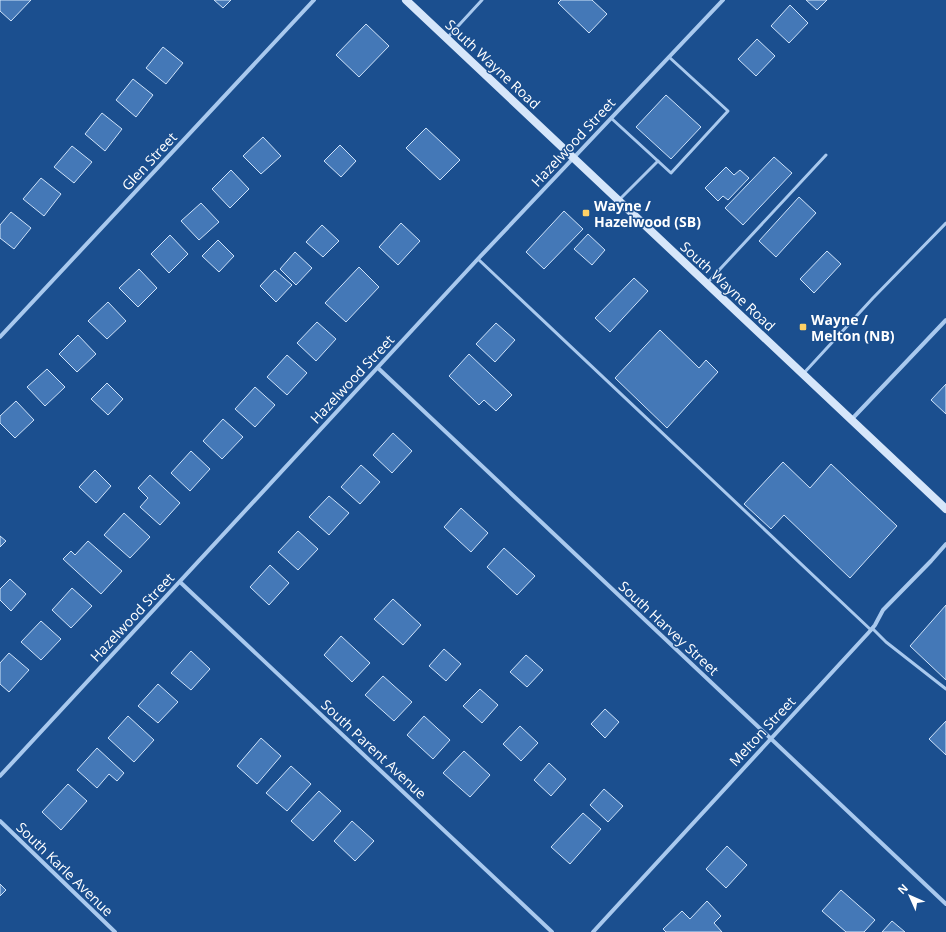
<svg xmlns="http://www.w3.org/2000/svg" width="946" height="932" viewBox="0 0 946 932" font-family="'Open Sans',sans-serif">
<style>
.building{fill:#4478b7;stroke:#cfe3fa}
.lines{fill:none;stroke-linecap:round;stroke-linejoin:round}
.service{stroke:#a9c9ee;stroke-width:3}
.minor{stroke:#a9c9ee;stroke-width:4}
.secondary{stroke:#d6e6fa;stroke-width:8}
.poi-dot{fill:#ffd166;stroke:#1b4f8f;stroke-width:1.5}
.labels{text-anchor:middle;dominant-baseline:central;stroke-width:3;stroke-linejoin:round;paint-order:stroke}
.street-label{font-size:14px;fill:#fff;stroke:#1b4f8f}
.poi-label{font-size:14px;font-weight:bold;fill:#fff;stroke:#1b4f8f;text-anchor:start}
</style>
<rect width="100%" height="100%" fill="#1b4f8f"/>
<g class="building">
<path d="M 0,0 L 31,0 L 11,21 L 0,11 Z"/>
<path d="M 214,0 L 231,0 L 223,8 Z"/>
<path d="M 561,0 L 592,0 L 607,14 L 589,33 L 558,3 Z"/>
<path d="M 806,0 L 827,0 L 817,10 Z"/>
<path d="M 790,5 L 808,23 L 789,43 L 771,26 Z"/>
<path d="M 366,24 L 389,46 L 359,77 L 336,55 Z"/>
<path d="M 757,39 L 775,56 L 756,76 L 738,59 Z"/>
<path d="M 163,47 L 183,63 L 166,84 L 146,68 Z"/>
<path d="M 133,79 L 153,95 L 136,117 L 116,100 Z"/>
<path d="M 666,95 L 701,127 L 671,159 L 636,127 Z"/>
<path d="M 102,113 L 122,129 L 105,151 L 85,134 Z"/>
<path d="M 426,128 L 460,160 L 440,180 L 406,148 Z"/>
<path d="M 263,137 L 281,156 L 261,174 L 243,156 Z"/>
<path d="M 340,145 L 356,161 L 341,177 L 324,161 Z"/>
<path d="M 72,146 L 92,162 L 74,183 L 54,167 Z"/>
<path d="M 774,157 L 792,173 L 743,225 L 725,208 Z"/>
<path d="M 726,167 L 734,175 L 740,170 L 749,178 L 728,200 L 723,196 L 718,201 L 705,188 Z"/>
<path d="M 231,170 L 249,189 L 230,208 L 212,189 Z"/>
<path d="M 41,178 L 61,194 L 44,216 L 23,199 Z"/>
<path d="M 799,197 L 816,213 L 776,257 L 759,241 Z"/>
<path d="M 201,203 L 219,222 L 199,240 L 181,221 Z"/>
<path d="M 564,211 L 583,229 L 544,269 L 526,252 Z"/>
<path d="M 11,212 L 31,228 L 14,249 L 0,238 L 0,225 Z"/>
<path d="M 401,223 L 420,241 L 398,265 L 379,247 Z"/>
<path d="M 322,225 L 339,241 L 323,257 L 306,242 Z"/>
<path d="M 588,234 L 605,250 L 592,265 L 574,249 Z"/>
<path d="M 170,235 L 188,254 L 169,273 L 151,254 Z"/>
<path d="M 218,240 L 234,256 L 219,272 L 202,256 Z"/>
<path d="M 827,251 L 841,264 L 814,293 L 800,279 Z"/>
<path d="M 295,252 L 312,268 L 296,285 L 280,269 Z"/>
<path d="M 359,267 L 379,287 L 346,322 L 325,303 Z"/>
<path d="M 139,269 L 157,288 L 138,307 L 119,288 Z"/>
<path d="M 275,270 L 292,285 L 276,302 L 260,286 Z"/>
<path d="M 634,278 L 648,291 L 610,332 L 595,318 Z"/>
<path d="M 108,302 L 126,321 L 107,339 L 88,321 Z"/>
<path d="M 317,322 L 336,339 L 316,361 L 297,343 Z"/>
<path d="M 496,323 L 515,340 L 495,362 L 476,344 Z"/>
<path d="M 660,330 L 699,368 L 706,360 L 718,372 L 667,428 L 615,378 Z"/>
<path d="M 78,335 L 96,354 L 77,372 L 59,354 Z"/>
<path d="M 469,354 L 512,395 L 496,411 L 484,400 L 479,405 L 449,376 Z"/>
<path d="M 287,355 L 307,373 L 287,395 L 267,377 Z"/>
<path d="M 47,369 L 65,387 L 45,406 L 27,387 Z"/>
<path d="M 107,383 L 123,399 L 108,415 L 91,399 Z"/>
<path d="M 946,384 L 946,414 L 931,400 Z"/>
<path d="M 255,387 L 275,405 L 255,427 L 235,409 Z"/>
<path d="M 16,401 L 34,420 L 15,438 L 0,423 L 0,416 Z"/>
<path d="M 223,419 L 243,437 L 222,459 L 203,441 Z"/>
<path d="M 393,433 L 412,451 L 392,473 L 373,455 Z"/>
<path d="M 191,451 L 210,469 L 190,491 L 171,473 Z"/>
<path d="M 783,462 L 810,488 L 831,464 L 897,526 L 850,578 L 784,515 L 771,529 L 744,504 Z"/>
<path d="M 361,465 L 380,482 L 360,504 L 341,487 Z"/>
<path d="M 95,470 L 111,486 L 96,503 L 79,487 Z"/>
<path d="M 150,475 L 180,503 L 160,525 L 140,507 L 148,498 L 138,488 Z"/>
<path d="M 329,496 L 349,513 L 329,535 L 309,517 Z"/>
<path d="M 461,508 L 488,533 L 471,552 L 444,527 Z"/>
<path d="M 124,513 L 150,537 L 130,558 L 104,535 Z"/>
<path d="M 298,531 L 318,549 L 298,570 L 278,552 Z"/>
<path d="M 0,536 L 6,541 L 0,547 Z"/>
<path d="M 88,541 L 122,571 L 101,594 L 63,559 L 71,551 L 75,555 Z"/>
<path d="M 504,548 L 535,576 L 517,595 L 487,567 Z"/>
<path d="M 270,565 L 289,583 L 269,605 L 250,587 Z"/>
<path d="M 10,579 L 26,594 L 11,611 L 0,600 L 0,589 Z"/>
<path d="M 72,588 L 92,606 L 71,628 L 52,610 Z"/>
<path d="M 393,599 L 421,625 L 403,645 L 374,619 Z"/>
<path d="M 946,605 L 946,680 L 910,646 Z"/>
<path d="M 41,621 L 61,639 L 41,660 L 21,642 Z"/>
<path d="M 341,636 L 370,663 L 352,682 L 324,655 Z"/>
<path d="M 444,649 L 461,664 L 446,681 L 429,666 Z"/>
<path d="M 191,651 L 210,669 L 191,690 L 171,673 Z"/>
<path d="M 9,653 L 29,670 L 9,692 L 0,684 L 0,663 Z"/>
<path d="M 526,655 L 543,670 L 527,687 L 510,672 Z"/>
<path d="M 383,676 L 412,702 L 394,721 L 365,695 Z"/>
<path d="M 158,684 L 178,702 L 158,723 L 138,706 Z"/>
<path d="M 480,689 L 498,705 L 482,723 L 463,706 Z"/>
<path d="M 605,709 L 619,722 L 605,738 L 591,724 Z"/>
<path d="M 128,716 L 154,740 L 134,762 L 108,738 Z"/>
<path d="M 424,716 L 450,740 L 433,759 L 407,735 Z"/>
<path d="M 946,721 L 946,755 L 929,739 Z"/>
<path d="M 520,726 L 538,743 L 521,761 L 503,744 Z"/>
<path d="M 261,738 L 281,756 L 257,784 L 237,766 Z"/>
<path d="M 97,748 L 124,773 L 117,781 L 109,774 L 97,788 L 77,770 Z"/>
<path d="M 464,751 L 490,775 L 470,797 L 443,773 Z"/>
<path d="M 549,763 L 566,779 L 551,796 L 534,780 Z"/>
<path d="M 291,766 L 311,784 L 287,811 L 266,793 Z"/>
<path d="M 68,784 L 87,801 L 61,830 L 42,812 Z"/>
<path d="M 604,789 L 623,806 L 608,822 L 590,805 Z"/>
<path d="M 319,791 L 341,811 L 313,841 L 291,821 Z"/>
<path d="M 583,813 L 601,829 L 570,864 L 551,847 Z"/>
<path d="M 352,821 L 374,841 L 355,861 L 334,841 Z"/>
<path d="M 727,846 L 747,865 L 726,888 L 706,869 Z"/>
<path d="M 0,884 L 6,890 L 0,896 Z"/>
<path d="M 841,890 L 875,920 L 864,932 L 846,932 L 822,911 Z"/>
<path d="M 707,901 L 721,916 L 714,923 L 722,932 L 666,932 L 663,929 L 682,911 L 690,919 Z"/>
<path d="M 892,921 L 905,932 L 882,932 Z"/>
</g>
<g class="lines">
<g class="service">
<path d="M 448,37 L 482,0"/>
<path d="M 611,118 L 671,173 L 728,111 L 669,57"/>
<path d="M 620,199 L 658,161"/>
<path d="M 478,259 L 871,630"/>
<path d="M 708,282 L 826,155"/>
<path d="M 803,374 L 873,298 L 946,223"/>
<path d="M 872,628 L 886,642 L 946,689"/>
</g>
<g class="minor">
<path d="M 0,337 L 314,0"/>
<path d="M 378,368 L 946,904"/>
<path d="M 851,420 L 946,320"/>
<path d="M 180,582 L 552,932"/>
<path d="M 0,776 L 476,261 L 723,0"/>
<path d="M 0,821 L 115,932"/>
<path d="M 593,932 L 871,630 L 875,625 L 883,610 L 931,561 L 946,544"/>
</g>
<path class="secondary" d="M 406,0 L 946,509"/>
</g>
<g class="poi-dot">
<rect x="582" y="209" width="8" height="8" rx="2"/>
<rect x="799" y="323" width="8" height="8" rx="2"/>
</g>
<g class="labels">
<g class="street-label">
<text transform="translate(493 64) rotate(43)">South Wayne Road</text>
<text transform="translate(573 142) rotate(-47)">Hazelwood Street</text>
<text transform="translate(149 161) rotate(-47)">Glen Street</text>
<text transform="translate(728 286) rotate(43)">South Wayne Road</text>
<text transform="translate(352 379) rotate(-47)">Hazelwood Street</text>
<text transform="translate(132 617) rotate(-47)">Hazelwood Street</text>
<text transform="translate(669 628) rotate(43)">South Harvey Street</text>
<text transform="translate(762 731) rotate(-47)">Melton Street</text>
<text transform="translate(374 749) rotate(43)">South Parent Avenue</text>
<text transform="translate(65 869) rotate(44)">South Karle Avenue</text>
</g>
<g class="poi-label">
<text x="594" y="205">Wayne /<tspan x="594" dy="16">Hazelwood (SB)</tspan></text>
<text x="811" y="319">Wayne /<tspan x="811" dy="16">Melton (NB)</tspan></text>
</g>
</g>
<g transform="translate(910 896) rotate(315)" stroke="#1b4f8f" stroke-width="3" paint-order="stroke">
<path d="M0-3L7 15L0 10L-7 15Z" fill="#ffffff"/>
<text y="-6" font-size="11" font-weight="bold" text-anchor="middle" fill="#ffffff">N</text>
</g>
</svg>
